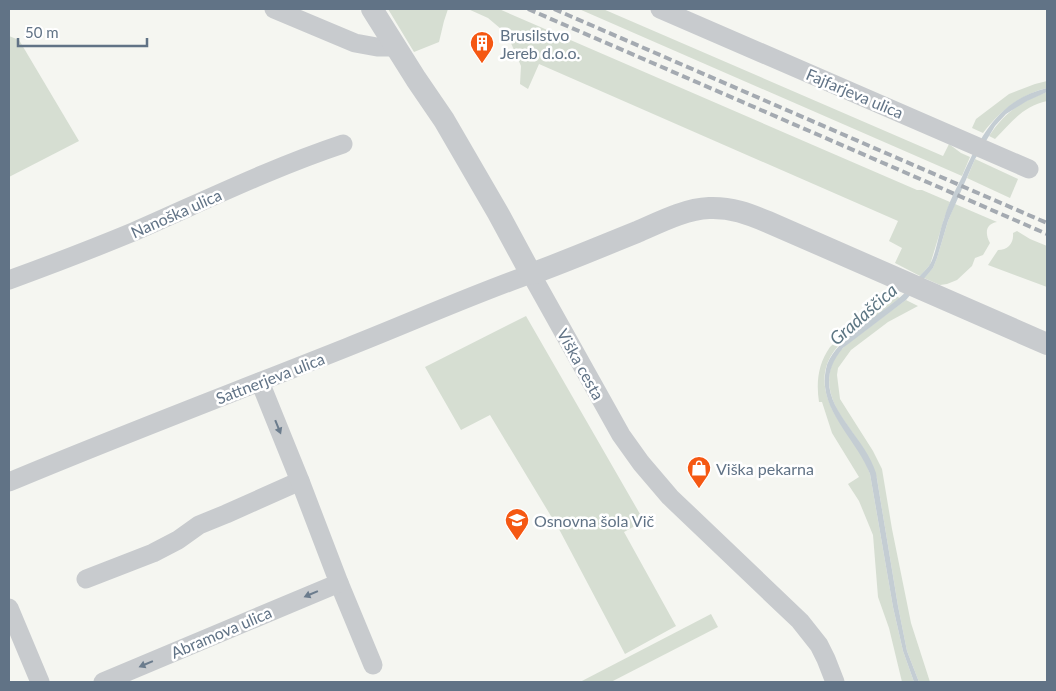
<svg xmlns="http://www.w3.org/2000/svg" width="1056" height="691" viewBox="0 0 1056 691" font-family="Lato,sans-serif">
<style>
.green{fill:#d6ded2}
.water{fill:#c4cdd3}
.lines{fill:none;stroke-linecap:round;stroke-linejoin:round}
.minor{stroke:#c8cbce;stroke-width:19}
.tertiary{stroke:#c8cbce;stroke-width:22}
.rail{stroke:#a4aab1;stroke-width:4;stroke-dasharray:8 4;stroke-linecap:butt}
.oneway{fill:#6b7c8d}
.labels{text-anchor:middle;dominant-baseline:central;stroke-width:5;stroke-linejoin:round;paint-order:stroke}
.poi-label{font-size:16px;fill:#617386;stroke:#fff;text-anchor:start}
.street-label{font-size:16px;fill:#617386;stroke:#fff}
.water-label{font-size:18px;font-style:italic;fill:#5d7683;stroke:#fff}
</style>
<rect width="100%" height="100%" fill="#f5f6f1"/>
<g class="green">
<path d="M 388,9 L 448,9 L 444,21 L 439,42 L 414,52 Z"/>
<path d="M 468,9 L 499,9 L 917,190 L 922,190 L 950,202 L 944,219 L 930,265 L 920,276 L 895,263 L 902,248 L 889,241 L 898,221 L 539,64 L 528,89 L 520,84 L 521,66 L 507,34 L 488,18 Z"/>
<path d="M 579,9 L 603,9 L 943,156 L 949,144 L 961,153 L 970,157 L 962,176 Z"/>
<path d="M 9,36 L 19,40 L 79,141 L 9,177 Z"/>
<path d="M 1047,81 L 1047,88 C 1021,94 999,112 983,133 L 972,128 L 976,119 L 1009,94 L 1035,84 Z"/>
<path d="M 1047,92 L 1047,101 C 1023,106 1012,122 995,139 L 989,136 C 1005,112 1020,102 1047,92 Z"/>
<path d="M 975,159 L 1018,179 L 1010,198 L 967,178 Z"/>
<path d="M 955,204 L 997,222 C 985,224 985,234 990,243 L 983,255 L 975,258 L 972,266 L 957,280 L 947,284 L 940,285 L 924,278 L 933,268 L 937,258 L 948,221 Z"/>
<path d="M 1017,231 L 1030,239 L 1047,246 L 1047,287 L 988,265 L 998,250 C 1008,250 1014,243 1013,233 Z"/>
<path d="M 887,292 L 900,298 C 887,308 874,318 860,328 C 853,333 845,338 839,345 C 818,368 822,393 837,418 C 849,437 863,453 870,474 L 893,607 L 903,651 L 914,682 L 902,682 L 889,628 L 878,597 L 873,535 L 859,501 L 848,484 L 859,477 L 832,433 L 822,402 L 819,402 C 816,382 818,364 830,347 Z"/>
<path d="M 906,300 L 918,306 L 888,322 L 851,350 L 838,368 L 837,375 L 840,399 L 873,451 L 882,469 L 892,529 L 911,623 L 930,682 L 919,682 L 907,651 L 898,606 L 877,479 C 870,454 855,437 841,416 C 827,394 823,369 842,349 C 849,342 858,336 866,330 C 879,320 892,310 906,300 Z"/>
<path d="M 526,316 L 644,521 L 624,532 L 676,626 L 625,654 L 560,531 L 490,415 L 461,430 L 425,367 Z"/>
<path d="M 711,614 L 718,627 L 611,682 L 580,682 Z"/>
</g>
<path class="water" d="M 1047,88 L 1047,92 L 1027,101 L 1006,114 L 995,126 L 989,136 L 975,159 L 948,221 L 937,258 L 933,268 L 906,300 L 843,348 C 802,397 863,429 876,473 L 898,606 L 907,651 L 919,682 L 914,682 L 903,651 L 893,607 L 870,474 C 857,439 817,409 826,369 C 831,342 878,316 898,299 C 906,293 912,284 919,277 C 922,273 926,270 929,266 C 936,256 939,231 944,219 C 948,204 955,191 962,177 C 980,136 1000,99 1047,88 Z"/>
<g class="lines">
<g class="minor">
<path d="M 274,9 L 355,43 L 377,47 L 396,47"/>
<path d="M 660,9 L 1029,169"/>
<path d="M 9,280 C 50,265 92,249 133,232 C 202,202 271,168 343,144"/>
<path d="M 9,482 C 121,435 235,392 348,347 C 409,323 469,296 531,274 L 621,435 L 641,463 L 670,497 L 800,621 L 819,645 L 826,659 L 835,682"/>
<path d="M 86,579 L 153,553 L 178,540 L 199,525 L 226,514 L 300,481"/>
<path d="M 339,583 L 373,665"/>
<path d="M 9,608 L 40,682"/>
<path d="M 103,682 L 339,583 L 300,481 L 260,382"/>
</g>
<path class="tertiary" d="M 372,9 L 416,79 L 444,120 L 498,213 L 531,274 C 567,261 602,246 637,232 C 660,222 685,209 709,208 C 731,207 749,214 768,222 L 1047,344"/>
<g class="rail">
<path d="M 528,9 L 1047,234"/>
<path d="M 554,9 L 1047,223"/>
</g>
</g>
<defs><path id="oneway-solid" d="M-6-.8H1V-3.2L6.5 0L1 3.2V.8H-6Z" transform="scale(1.25)"/></defs>
<g class="oneway">
<use href="#oneway-solid" transform="translate(278 427) rotate(68)"/>
<use href="#oneway-solid" transform="translate(311 594) rotate(157)"/>
<use href="#oneway-solid" transform="translate(146 664) rotate(157)"/>
</g>
<defs>
<g id="building-pin" transform="scale(1.25)"><path d="M0 17L-7.5 6A9.5 9.5 0 1 1 7.5 6Z" fill="#f55813" stroke="#fff"/><path d="M-4-6H4V6H1V3H-1V6H-4ZM-2.5-4.3h1.7v1.8h-1.7ZM.8-4.3h1.7v1.8H.8ZM-2.5-1h1.7V.8h-1.7ZM.8-1h1.7V.8H.8Z" fill="#fff"/></g>
<g id="shop-pin" transform="scale(1.25)"><path d="M0 17L-7.5 6A9.5 9.5 0 1 1 7.5 6Z" fill="#f55813" stroke="#fff"/><path d="M-5-2.5h2.3a2.7 3.5 0 0 1 5.4 0H5L5.5 6h-11ZM-1.5-2.5h3a1.5 2.3 0 0 0-3 0Z" fill="#fff"/></g>
<g id="school-pin" transform="scale(1.25)"><path d="M0 17L-7.5 6A9.5 9.5 0 1 1 7.5 6Z" fill="#f55813" stroke="#fff"/><path d="M0-5L7-2L0 1L-7-2ZM-4 1L0 2.5L4 1V4Q0 6-4 4Z" fill="#fff"/></g>
</defs>
<g fill-rule="evenodd">
<use href="#building-pin" x="482" y="43"/>
<use href="#shop-pin" x="699" y="468"/>
<use href="#school-pin" x="517" y="520"/>
</g>
<g class="labels">
<g class="poi-label">
<text x="500" y="34">Brusilstvo<tspan x="500" dy="18">Jereb d.o.o.</tspan></text>
<text x="716" y="468">Viška pekarna</text>
<text x="534" y="520">Osnovna šola Vič</text>
</g>
<g class="street-label">
<text transform="translate(855 93) rotate(23)">Fajfarjeva ulica</text>
<text transform="translate(176 213) rotate(-24)">Nanoška ulica</text>
<text transform="translate(581 364) rotate(61)">Viška cesta</text>
<text transform="translate(270 378) rotate(-21)">Sattnerjeva ulica</text>
<text transform="translate(221 632) rotate(-23)">Abramova ulica</text>
</g>
<g class="water-label">
<text transform="translate(863 314) rotate(-41)">Gradaščica</text>
</g>
</g>
<rect width="1056" height="691" fill="none" stroke="#617386" stroke-width="20"/>
<path d="M18 38v8h129v-8" fill="none" stroke="#617386" stroke-width="2.5"/>
<text x="25" y="38" font-size="15" fill="#617386" stroke="#ffffff" stroke-width="4" paint-order="stroke">50 m</text>
</svg>
